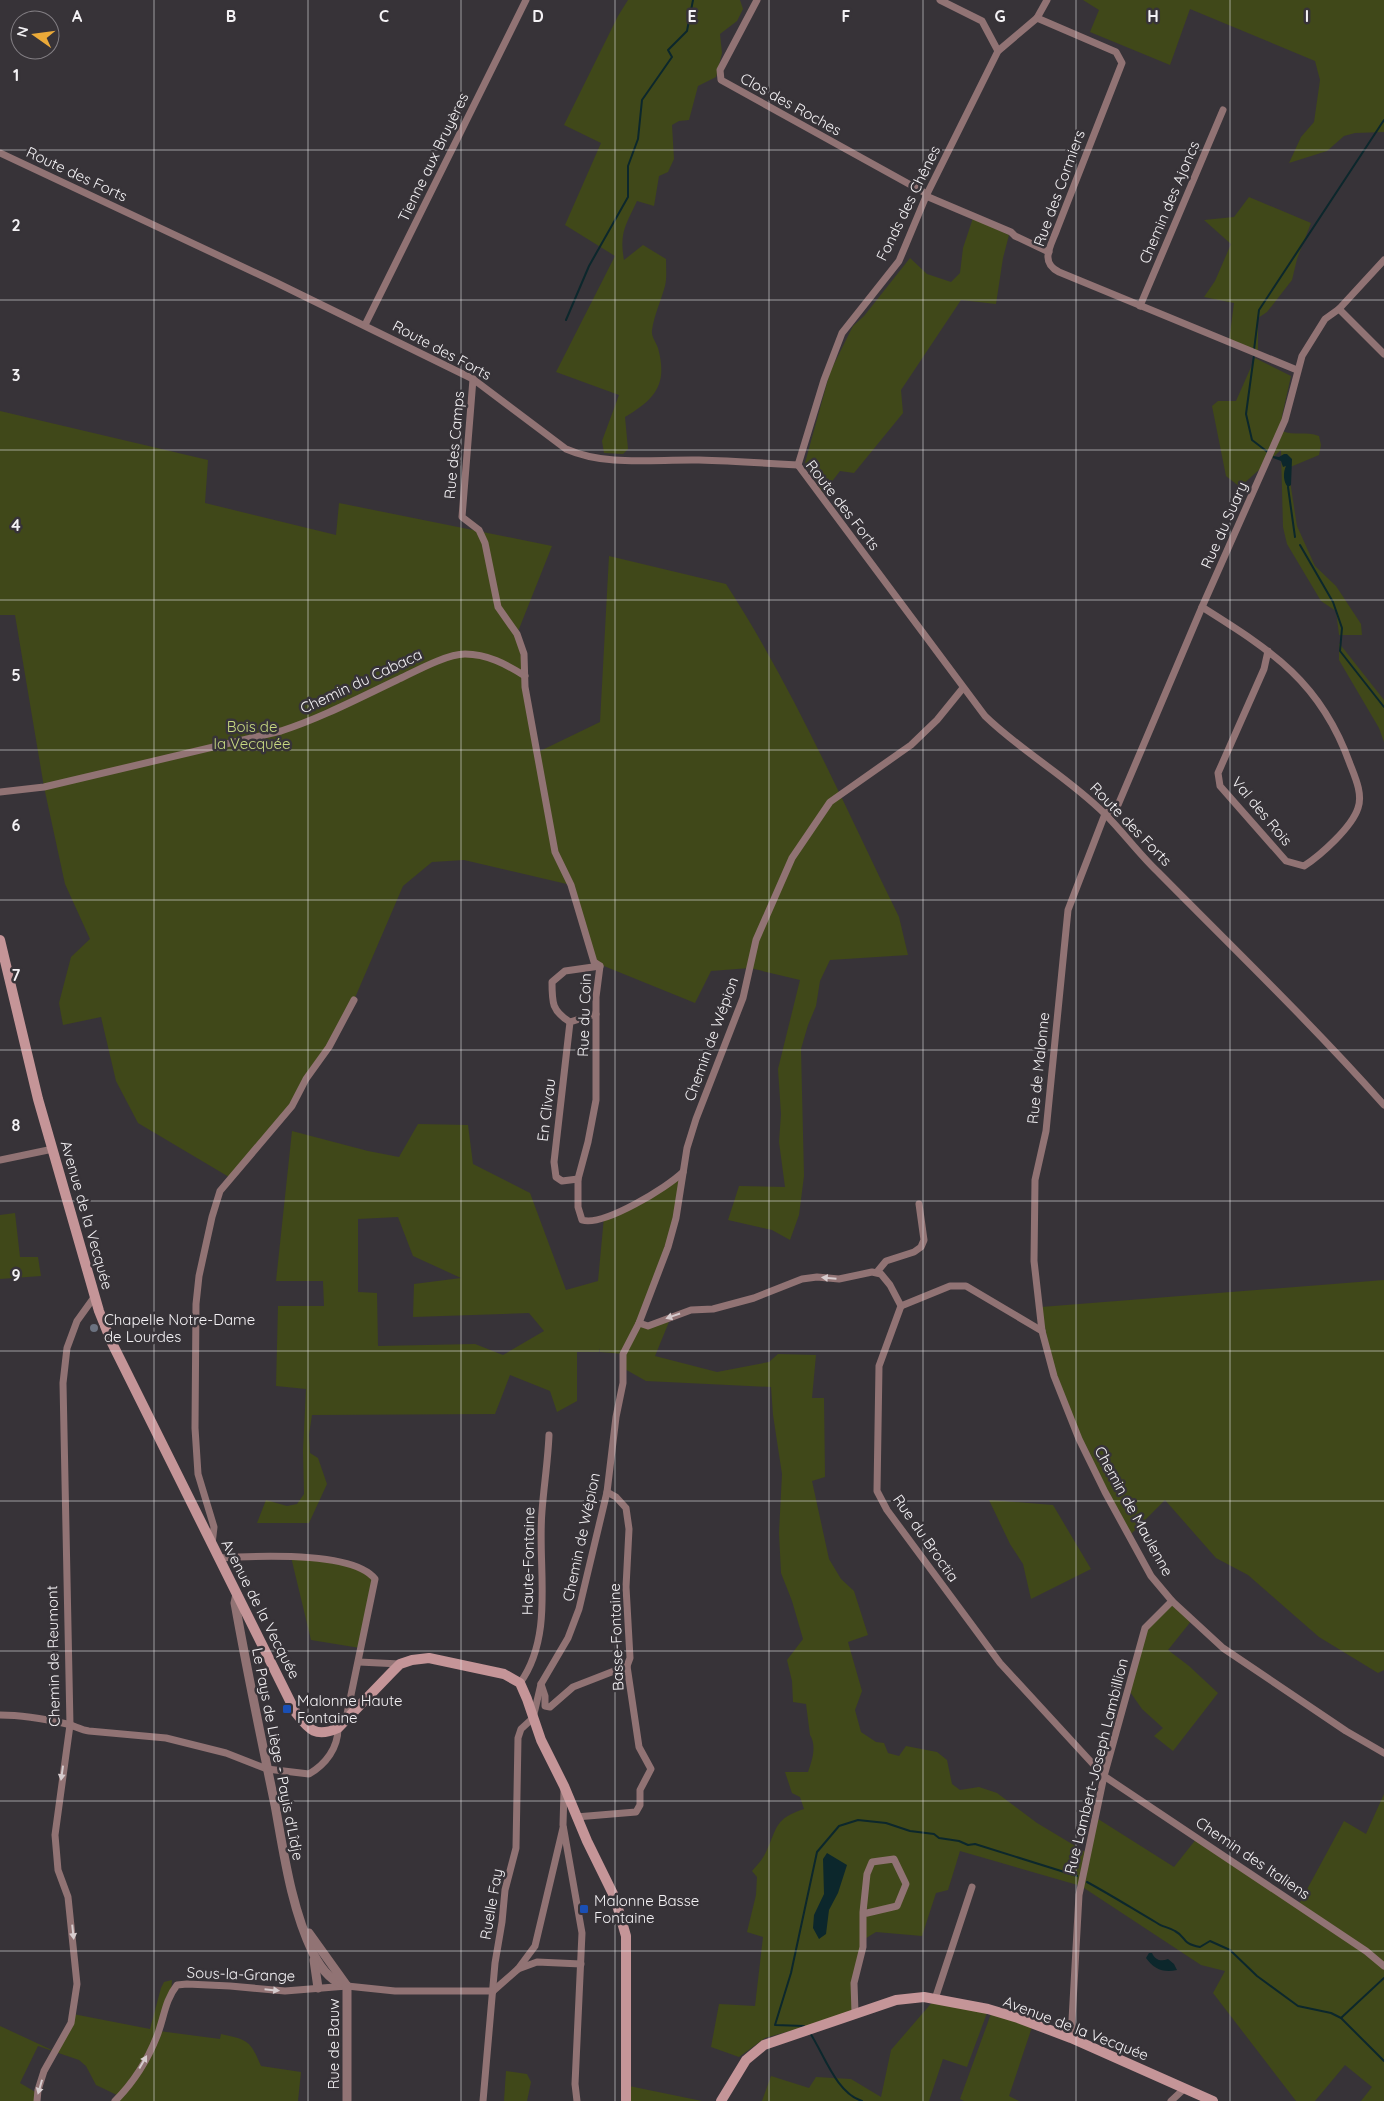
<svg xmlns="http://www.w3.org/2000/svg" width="1384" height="2101" viewBox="0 0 1384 2101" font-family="Quicksand,sans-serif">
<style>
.green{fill:#404819;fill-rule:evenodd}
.water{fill:#0c272c}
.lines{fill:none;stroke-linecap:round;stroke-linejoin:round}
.stream{stroke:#0c272c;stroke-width:2}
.minor{stroke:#917374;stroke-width:7}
.tertiary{stroke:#917374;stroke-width:9}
.secondary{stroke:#c59598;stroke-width:10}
.oneway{fill:#d6ccce}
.grid{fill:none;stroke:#f4f2f5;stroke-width:1;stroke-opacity:0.55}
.worship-dot{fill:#6b7280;stroke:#373338;stroke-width:2}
.transit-dot{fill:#1a4fb4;stroke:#373338;stroke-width:2}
.labels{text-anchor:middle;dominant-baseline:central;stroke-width:5;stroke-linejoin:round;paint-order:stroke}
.street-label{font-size:15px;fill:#f4f2f5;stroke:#373338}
.park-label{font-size:15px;fill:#c8da82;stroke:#373338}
.poi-label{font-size:15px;fill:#f4f2f5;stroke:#373338;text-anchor:start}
.grid-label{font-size:16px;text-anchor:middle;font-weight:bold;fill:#f4f2f5;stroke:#373338;stroke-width:5;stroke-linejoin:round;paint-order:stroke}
</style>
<rect width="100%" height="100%" fill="#373338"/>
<g class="green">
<path d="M 628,0 L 740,0 L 743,9 L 737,21 L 720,34 L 722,53 L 716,77 L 698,86 L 689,120 L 679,121 L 672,125 L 674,159 L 668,172 L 659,176 L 654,206 L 637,201 C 626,225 619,232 624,260 L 643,245 L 666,259 C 666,268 667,278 665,286 C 661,301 654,315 652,330 C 651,337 656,342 658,348 C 668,385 655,399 625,417 L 628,449 L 623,454 L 604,453 L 602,441 L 619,395 L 556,372 L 615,256 L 565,225 L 601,143 L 564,125 L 618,16 Z"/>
<path d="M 1083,0 L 1384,0 L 1384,132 L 1355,133 L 1344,136 L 1327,151 L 1289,163 L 1301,137 L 1314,122 L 1320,80 L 1315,61 L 1190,9 L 1170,65 L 1090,32 L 1099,10 Z"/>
<path d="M 1249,197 L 1311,223 L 1297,259 L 1292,280 L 1267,312 L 1258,318 L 1258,351 L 1229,341 L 1234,303 L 1204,297 L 1215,281 L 1231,244 L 1204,220 L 1234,217 Z"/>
<path d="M 973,218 L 1009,235 L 1003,258 L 996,304 L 961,300 L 901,390 L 903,413 L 854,473 L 840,471 L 823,493 L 805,463 L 830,372 L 853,326 L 864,316 L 910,258 L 927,274 L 951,282 L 960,273 L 963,248 Z"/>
<path d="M 1255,358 L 1291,376 L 1282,416 L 1282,431 C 1294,436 1306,431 1319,436 L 1321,445 L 1319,455 L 1288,468 L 1297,526 L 1315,566 L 1336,586 L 1361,624 L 1362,635 L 1339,635 L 1336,611 L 1321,601 L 1287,544 L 1283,527 L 1281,450 L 1240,487 L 1226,476 L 1212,406 L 1218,401 L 1236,401 Z"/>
<path d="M 0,411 L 208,460 L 205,503 L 336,535 L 339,503 L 552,546 L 517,634 L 538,752 L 600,722 L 609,556 L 726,584 C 794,689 844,805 899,917 L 908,955 L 830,960 L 820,981 L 816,1006 L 808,1025 L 801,1049 L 804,1176 L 799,1215 L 790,1240 L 772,1230 L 728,1220 L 739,1186 L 785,1187 L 779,1142 L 781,1114 L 778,1069 L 800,980 L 750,968 L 711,971 L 695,1003 L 594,962 L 571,885 L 464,860 L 432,862 L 403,886 L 354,1000 L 292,1106 L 229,1177 L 138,1123 L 116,1081 L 101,1017 L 63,1025 L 59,1003 L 71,957 L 90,939 L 65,884 L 44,787 L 15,615 L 0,615 Z"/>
<path d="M 1339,643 L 1384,700 L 1384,742 L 1379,728 L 1339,660 Z"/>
<path d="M 418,1124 L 468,1125 L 473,1164 L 530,1193 L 566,1290 L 598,1281 L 604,1217 L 645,1199 L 684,1171 L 676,1218 L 639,1323 L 648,1326 L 671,1317 L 655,1356 L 717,1372 L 769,1362 L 778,1354 L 816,1355 L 812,1398 L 824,1398 L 825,1477 L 812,1481 L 829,1559 L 841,1579 L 854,1591 L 868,1635 L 848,1642 L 862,1691 L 855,1710 L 861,1732 L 876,1742 L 884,1743 L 888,1753 L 899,1756 L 906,1746 L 937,1752 L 947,1760 L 952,1784 L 960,1790 L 979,1787 L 997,1793 L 1037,1823 L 1087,1853 L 1095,1817 L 1174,1867 L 1197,1838 L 1298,1906 L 1344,1821 L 1366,1834 L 1384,1794 L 1384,2101 L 1361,2101 L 1372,2087 L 1345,2065 L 1315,2101 L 1296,2101 L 1213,1993 L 1225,1971 L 1201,1965 L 1081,1886 L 960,1851 L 948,1890 L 936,1893 L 922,1936 L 876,1932 L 863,1940 L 854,1983 L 855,2013 L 765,2038 L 739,2057 L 711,2047 L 719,2004 L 755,2006 L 763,1937 L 747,1932 L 756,1895 L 757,1877 L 752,1871 C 757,1865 763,1859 766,1852 C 778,1827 774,1819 804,1809 L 800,1797 L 792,1793 L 785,1772 L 808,1772 C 812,1761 817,1746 810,1735 L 806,1704 L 793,1702 L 792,1681 L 787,1660 L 803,1639 L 792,1601 L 781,1573 L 779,1533 L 782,1474 L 773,1415 L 771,1387 L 646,1381 L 623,1368 L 623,1354 L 600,1352 L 600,1348 L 599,1352 L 577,1352 L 577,1401 L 557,1412 L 550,1391 L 510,1375 L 495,1414 L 312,1415 L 309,1435 L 310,1453 L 318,1458 L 327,1484 L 309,1523 L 257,1523 L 266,1500 L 287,1506 L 297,1504 L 304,1494 L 303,1450 L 306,1389 L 276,1386 L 278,1306 L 324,1306 L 323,1281 L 276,1281 L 292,1131 L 368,1151 L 399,1157 ZM 398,1217 L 413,1256 L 461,1278 L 414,1284 L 413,1317 L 529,1313 L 544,1331 L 503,1355 L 475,1344 L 378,1346 L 377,1293 L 358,1292 L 358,1219 Z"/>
<path d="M 15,1213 L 20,1257 L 38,1257 L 41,1276 L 0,1279 L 0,1215 Z"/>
<path d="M 1384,1280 L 1384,1670 L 1378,1673 L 1319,1637 L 1248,1575 L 1216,1558 L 1165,1500 L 1129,1536 L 1079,1439 L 1053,1369 L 1041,1307 Z"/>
<path d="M 989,1500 L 1053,1505 L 1091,1569 L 1031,1599 L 1023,1564 L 1010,1544 Z"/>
<path d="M 291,1557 L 347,1564 L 375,1579 L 360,1648 L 311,1640 Z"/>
<path d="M 1172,1601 L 1192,1620 L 1168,1650 L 1189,1666 L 1218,1693 L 1173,1751 L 1154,1736 L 1163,1728 L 1142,1709 L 1128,1689 L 1145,1628 Z"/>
<path d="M 172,1980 L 171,1993 L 159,2031 L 220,2039 L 221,2034 C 248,2040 250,2040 261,2066 L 301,2072 L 298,2101 L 115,2101 L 119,2096 L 96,2085 L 86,2066 L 79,2060 L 38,2046 L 20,2083 L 37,2093 L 37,2101 L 0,2101 L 0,2026 L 54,2051 L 73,2014 L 150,2029 L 161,1988 L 164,1982 Z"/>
<path d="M 935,1999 L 987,2013 L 967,2067 L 943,2059 L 929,2101 L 762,2101 L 771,2076 L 809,2088 L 816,2077 L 851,2079 L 881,2097 L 891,2050 Z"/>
<path d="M 992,2011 L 1033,2024 L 1009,2096 L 1019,2101 L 964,2101 L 960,2099 Z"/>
<path d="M 506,2071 L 527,2074 L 531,2082 L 527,2101 L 504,2101 Z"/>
<path d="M 629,2086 L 702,2101 L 630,2101 Z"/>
</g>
<g class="water">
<path d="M 1284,454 L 1287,454 L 1292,459 L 1291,485 L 1288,487 C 1283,482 1283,472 1286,466 L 1283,467 L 1281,461 L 1273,458 L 1273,456 L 1279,457 Z"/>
<path d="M 827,1853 L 847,1865 L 838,1893 L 829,1910 L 826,1934 L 819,1939 L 813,1928 L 814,1915 L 824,1894 L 823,1859 Z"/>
<path d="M 1149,1953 L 1152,1953 C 1155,1960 1161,1962 1168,1959 L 1174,1964 L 1177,1970 C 1163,1973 1154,1969 1146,1958 Z"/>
</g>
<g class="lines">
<g class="stream">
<path d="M 566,320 L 589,266 L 628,197 L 628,166 L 638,139 L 642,100 L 672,57 L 668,50 L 687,31 L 693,0"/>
<path d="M 1254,350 L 1259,310 L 1384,120"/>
<path d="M 1254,355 L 1246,414 L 1252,440 L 1269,453"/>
<path d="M 1288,487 L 1295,537"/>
<path d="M 1300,545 L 1333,602 L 1342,628 L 1340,651 L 1384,707"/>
<path d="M 1087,1882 C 1111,1895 1133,1909 1157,1923 C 1162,1927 1169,1927 1175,1931 C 1188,1938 1180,1943 1200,1947 L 1210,1941 L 1230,1950 L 1257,1976 L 1298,2006 L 1331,2013 L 1341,2018 L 1384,2061"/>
<path d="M 1341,2018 L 1384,1978"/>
<path d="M 804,2026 L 775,2025 L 791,1973 L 817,1852 L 839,1826 L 858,1820 L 886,1823 L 910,1831 L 934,1834 L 939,1838 L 959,1841 L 968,1845 L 975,1844 L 1077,1876"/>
<path d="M 810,2033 C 824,2054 836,2093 862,2101"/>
</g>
<g class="minor">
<path d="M 757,0 L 720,70 L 721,80 L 927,194"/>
<path d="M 940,0 L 982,21 L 998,51"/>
<path d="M 1037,18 L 1047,0"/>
<path d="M 0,153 L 275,282 L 473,379 L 566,449 C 607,467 655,459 699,460 C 732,461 765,463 798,465"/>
<path d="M 926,196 L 1011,232 L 1015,236 L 1049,252"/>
<path d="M 1384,260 L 1339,309 L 1325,319 L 1302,356 L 1285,420 L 1202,607 L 1118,805 L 1105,814 L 1068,910 L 1046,1131 L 1035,1180 L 1034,1261 L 1042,1331 L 1054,1376 L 1079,1439 L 1105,1492 L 1151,1576 L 1172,1601 L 1223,1648 L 1346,1731 L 1384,1753"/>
<path d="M 1140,306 L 1223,110"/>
<path d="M 1339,309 L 1384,354"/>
<path d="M 365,325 L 526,0"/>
<path d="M 473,379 L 462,517 L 479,530 L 485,543 L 498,607 L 517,634 L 524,654 L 525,687 L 555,852 L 571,885 L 594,962 L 600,966 L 596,997 L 596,1100 L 588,1142 L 578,1179 L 578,1207 L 582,1220 C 603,1227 668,1187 683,1172"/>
<path d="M 798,465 L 824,380 L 842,333 L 899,261 L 927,194 L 998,51 L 1037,18 L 1116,52 L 1122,63 L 1057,229 C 1051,246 1039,262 1059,272 L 1297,370"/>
<path d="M 798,465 L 985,716 C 1022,752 1068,777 1105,814 C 1123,832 1139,854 1158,872 C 1234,949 1312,1024 1384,1105"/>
<path d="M 1202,607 C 1272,651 1321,682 1350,764 C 1355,777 1363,794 1358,808 C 1352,827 1321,855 1304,866 L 1286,861 L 1220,786 L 1218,773 L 1264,669 L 1268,651"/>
<path d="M 0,792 L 44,787 L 281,731 C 321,718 359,698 397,680 C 414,672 446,654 465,654 C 487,654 506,664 525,676"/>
<path d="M 570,1022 C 552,1011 552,1003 552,982 L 565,971 L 600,966"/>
<path d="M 0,1160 L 53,1149"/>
<path d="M 578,1179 L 562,1181 L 556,1177 L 554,1162 L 570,1022 L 596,1014"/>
<path d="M 877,1272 L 886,1261 L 914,1252 L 921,1247 L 924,1240 L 919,1204"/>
<path d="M 901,1306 L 950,1286 L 966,1286 L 1042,1331"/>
<path d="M 639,1323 L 648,1326 L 691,1310 L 713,1309 L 754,1298 L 802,1279 L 817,1277 L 839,1279 L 872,1272 L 881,1274 L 890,1285 L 901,1306 L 879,1366 L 877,1491 L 887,1510 L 1000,1663 L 1104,1776 L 1366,1951 L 1384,1966"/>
<path d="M 212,1544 L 214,1527 L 198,1474 L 195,1428 L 196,1304 L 199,1276 L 212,1217 L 220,1191 L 292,1106 L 306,1079 L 329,1047 L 354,1000"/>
<path d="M 219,1558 C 253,1556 353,1551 375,1579 L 346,1719"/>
<path d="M 359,1662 L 400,1664"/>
<path d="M 520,1683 C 555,1634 537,1567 542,1511 C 544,1485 548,1460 549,1435"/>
<path d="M 541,1684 L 545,1696 L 545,1706 L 550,1707 L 573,1687 L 627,1666"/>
<path d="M 0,1715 C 22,1715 45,1719 67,1724 C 75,1726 81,1730 89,1731 L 166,1738 L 226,1753 L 267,1769 L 309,1774 C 326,1764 338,1748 338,1728"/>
<path d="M 564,1791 L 563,1825 L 582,1933 L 575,2084 L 577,2101"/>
<path d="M 576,1817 L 636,1812 L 640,1805 L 640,1790 L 651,1769 L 639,1747 L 627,1666 L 630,1658 L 626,1587 L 629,1529 L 626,1508 L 616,1497 L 607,1492"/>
<path d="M 518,1969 L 535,1946 L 563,1828"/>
<path d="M 493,1991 L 518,1969 L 537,1962 L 581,1964"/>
<path d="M 935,1999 L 972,1887"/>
<path d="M 855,2013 L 854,1983 L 863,1947 L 863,1912 L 867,1874 L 872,1862 L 894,1859 L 906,1884 L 897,1906 L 863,1914"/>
<path d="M 1071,2038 L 1079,1895 L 1104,1776 L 1145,1628 L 1172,1601"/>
<path d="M 37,2101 L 38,2090 L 44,2071 L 71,2023 L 77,1984 L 68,1897 L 58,1870 L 55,1835 L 70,1725 L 63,1383 L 67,1348 L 77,1321 L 95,1296"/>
<path d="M 115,2101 C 133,2083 148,2059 157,2036 C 164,2018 165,2000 177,1985 L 187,1984 L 230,1986 L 285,1991 L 347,1986 L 395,1991 L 493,1991"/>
<path d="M 483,2101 L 495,1963 L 502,1922 L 505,1890 L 516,1848 L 518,1738 L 521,1729 L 533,1718 L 541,1684 L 568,1638 L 579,1609 L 607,1492 L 616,1417 L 623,1383 L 623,1354 L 639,1323 L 668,1247 L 676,1218 L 687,1148 L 696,1119 L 743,998 L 756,940 L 792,858 L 830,802 L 911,745 L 937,720 L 963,688"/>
<path d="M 1171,2101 L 1185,2088"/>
</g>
<g class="tertiary">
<path d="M 237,1594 L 235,1603 C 247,1671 261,1738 275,1805 C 284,1854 291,1907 313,1953 C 320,1967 331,1982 347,1986"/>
<path d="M 309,1933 L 347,1986"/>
<path d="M 314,1960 L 318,1988"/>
<path d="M 347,1986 L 347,2101"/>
</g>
<g class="secondary">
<path d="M 0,940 L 38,1099 L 99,1311 L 111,1341 L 296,1713 C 309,1730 316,1738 338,1728 L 392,1672 L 400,1664 L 412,1660 L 429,1658 L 504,1674 L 520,1683 L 527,1699 L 541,1740 L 564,1786 L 587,1841 L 615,1898 L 626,1936 L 626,2101"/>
<path d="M 721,2101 L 746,2060 L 764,2045 L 896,2000 L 924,1997 L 988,2009 L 1018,2018 L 1071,2038 L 1213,2101"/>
</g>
</g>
<defs><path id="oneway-solid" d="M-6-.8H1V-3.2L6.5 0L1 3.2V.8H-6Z" transform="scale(1.25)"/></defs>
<g class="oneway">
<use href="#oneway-solid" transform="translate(829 1278) rotate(-175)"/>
<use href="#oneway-solid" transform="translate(673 1316) rotate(161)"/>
<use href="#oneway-solid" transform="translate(62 1773) rotate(98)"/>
<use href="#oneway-solid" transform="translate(73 1932) rotate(84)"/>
<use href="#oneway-solid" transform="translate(272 1990) rotate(6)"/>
<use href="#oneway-solid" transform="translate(143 2062) rotate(-60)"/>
<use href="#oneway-solid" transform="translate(40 2087) rotate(106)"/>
</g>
<path class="grid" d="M 154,0 L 154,2101M 308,0 L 308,2101M 461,0 L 461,2101M 615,0 L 615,2101M 769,0 L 769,2101M 923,0 L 923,2101M 1076,0 L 1076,2101M 1230,0 L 1230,2101M 0,150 L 1384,150M 0,300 L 1384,300M 0,450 L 1384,450M 0,600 L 1384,600M 0,750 L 1384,750M 0,900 L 1384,900M 0,1050 L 1384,1050M 0,1201 L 1384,1201M 0,1351 L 1384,1351M 0,1501 L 1384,1501M 0,1651 L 1384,1651M 0,1801 L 1384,1801M 0,1951 L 1384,1951"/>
<circle class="worship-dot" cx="94" cy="1328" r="5"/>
<g class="transit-dot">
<rect x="282" y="1704" width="10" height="10" rx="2.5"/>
<rect x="579" y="1904" width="10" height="10" rx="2.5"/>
</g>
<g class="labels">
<g class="street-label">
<text transform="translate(791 104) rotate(29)">Clos des Roches</text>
<text transform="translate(433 157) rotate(-64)">Tienne aux Bruyères</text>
<text transform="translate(77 174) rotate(25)">Route des Forts</text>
<text transform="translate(1059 188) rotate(-70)">Rue des Cormiers</text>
<text transform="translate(1169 202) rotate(-67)">Chemin des Ajoncs</text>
<text transform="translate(908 203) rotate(-64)">Fonds des Chênes</text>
<text transform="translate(442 350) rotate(28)">Route des Forts</text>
<text transform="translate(454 445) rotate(-85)">Rue des Camps</text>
<text transform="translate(843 505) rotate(52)">Route des Forts</text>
<text transform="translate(1224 525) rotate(-66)">Rue du Suary</text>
<text transform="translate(361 681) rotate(-25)">Chemin du Cabaca</text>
<text transform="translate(1262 811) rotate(50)">Val des Rois</text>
<text transform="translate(1131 824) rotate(46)">Route des Forts</text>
<text transform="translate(584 1015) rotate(-88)">Rue du Coin</text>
<text transform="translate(711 1039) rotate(-70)">Chemin de Wépion</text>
<text transform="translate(1038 1068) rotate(-84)">Rue de Malonne</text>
<text transform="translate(546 1110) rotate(-83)">En Clivau</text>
<text transform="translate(87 1215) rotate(74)">Avenue de la Vecquée</text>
<text transform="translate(1134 1511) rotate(61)">Chemin de Maulenne</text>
<text transform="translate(581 1537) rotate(-78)">Chemin de Wépion</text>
<text transform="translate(926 1538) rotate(55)">Rue du Broctia</text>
<text transform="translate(528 1561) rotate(-89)">Haute-Fontaine</text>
<text transform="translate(261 1609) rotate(63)">Avenue de la Vecquée</text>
<text transform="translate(616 1637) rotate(-92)">Basse-Fontaine</text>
<text transform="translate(53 1656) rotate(-91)">Chemin de Reumont</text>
<text transform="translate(278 1754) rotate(79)">Le Pays de Liège - Payis d'Lîdje</text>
<text transform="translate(1096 1766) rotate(-76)">Rue Lambert-Joseph Lambillion</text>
<text transform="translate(1253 1858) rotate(34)">Chemin des Italiens</text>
<text transform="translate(491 1904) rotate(-80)">Ruelle Fay</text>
<text transform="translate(241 1974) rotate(2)">Sous-la-Grange</text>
<text transform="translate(1076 2028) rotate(21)">Avenue de la Vecquée</text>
<text transform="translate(333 2044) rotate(-90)">Rue de Bauw</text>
</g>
<g class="park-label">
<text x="252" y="726">Bois de<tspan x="252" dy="17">la Vecquée</tspan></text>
</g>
<g class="poi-label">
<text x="104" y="1319">Chapelle Notre-Dame<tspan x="104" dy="17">de Lourdes</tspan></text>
<text x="297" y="1700">Malonne Haute<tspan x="297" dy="17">Fontaine</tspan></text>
<text x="594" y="1900">Malonne Basse<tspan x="594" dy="17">Fontaine</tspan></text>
</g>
</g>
<g class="grid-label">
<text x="77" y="22">A</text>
<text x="231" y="22">B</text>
<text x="384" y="22">C</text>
<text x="538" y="22">D</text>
<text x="692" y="22">E</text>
<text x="846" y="22">F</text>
<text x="1000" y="22">G</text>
<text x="1153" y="22">H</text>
<text x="1307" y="22">I</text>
<text x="16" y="81">1</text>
<text x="16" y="231">2</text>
<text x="16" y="381">3</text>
<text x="16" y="531">4</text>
<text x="16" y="681">5</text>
<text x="16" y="831">6</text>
<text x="16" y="981">7</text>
<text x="16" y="1131">8</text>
<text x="16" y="1281">9</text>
</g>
<g transform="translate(35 35) rotate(284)"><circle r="24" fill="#373338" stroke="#837f84"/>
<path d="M0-4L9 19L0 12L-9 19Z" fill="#ebaa39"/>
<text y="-8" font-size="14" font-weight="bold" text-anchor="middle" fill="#f4f2f5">N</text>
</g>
</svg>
